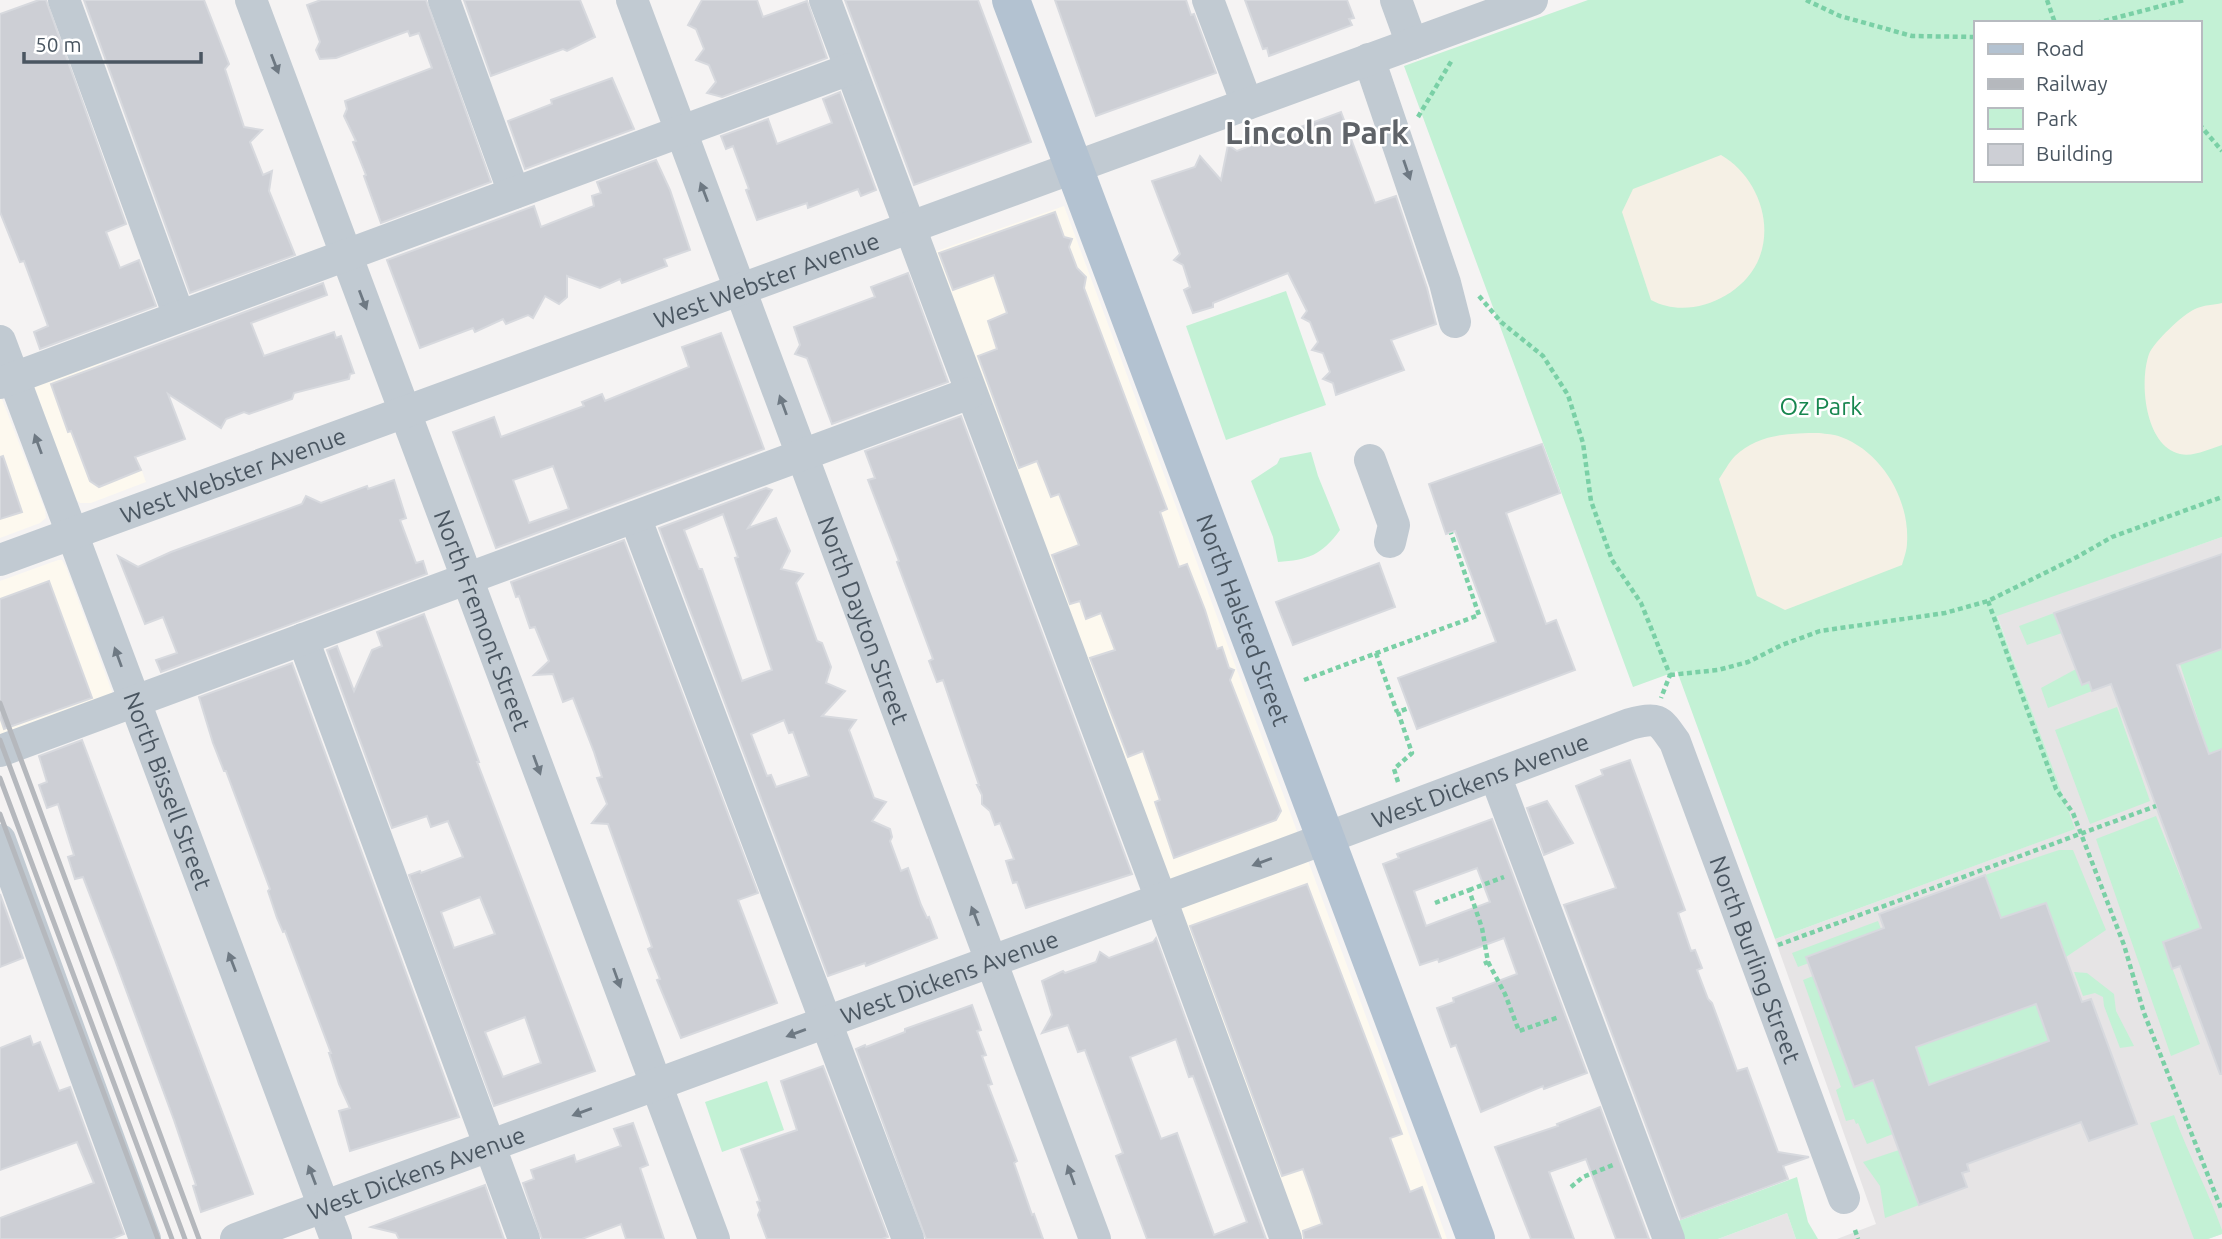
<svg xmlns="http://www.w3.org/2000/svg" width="2222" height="1239" viewBox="0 0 2222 1239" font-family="Ubuntu,sans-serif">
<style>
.commercial{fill:#fdf9ef}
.education{fill:#e6e4e5}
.green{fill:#c3f1d5;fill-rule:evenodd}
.sand{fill:#f5f0e5}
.building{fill:#cdcfd5;stroke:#d7d9de;stroke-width:2;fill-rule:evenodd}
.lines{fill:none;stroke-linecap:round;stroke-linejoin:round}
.path{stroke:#7ad0a6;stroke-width:4.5;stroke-dasharray:5 3.5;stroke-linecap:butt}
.minor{stroke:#c1cad2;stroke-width:32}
.major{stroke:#b3c2d1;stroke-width:38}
.rail{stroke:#b5b8bd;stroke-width:5}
.oneway{fill:#6e7983}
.labels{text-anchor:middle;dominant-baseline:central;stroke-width:5;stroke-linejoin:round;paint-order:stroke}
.street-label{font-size:24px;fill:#4a5661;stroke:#fff}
.park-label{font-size:24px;fill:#17864f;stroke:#fff}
.district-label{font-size:32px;font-weight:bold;fill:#5f6368;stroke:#fff}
</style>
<rect width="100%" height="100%" fill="#f5f3f3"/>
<g class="commercial">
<path d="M 1064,206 L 1380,1054 L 1447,1239 L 1293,1239 L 923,256 Z"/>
<path d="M 96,347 L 146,482 L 91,503 L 80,503 L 75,499 L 29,372 Z"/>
<path d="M 0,394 L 45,510 L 46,518 L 40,523 L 0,538 Z"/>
<path d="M 58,560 L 62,560 L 66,567 L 118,708 L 0,751 L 0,581 Z"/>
</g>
<g class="education">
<path d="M 2222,537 L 2222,1234 L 2208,1239 L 1837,1239 L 1876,1224 L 1775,939 L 2074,829 L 1997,615 Z"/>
<path d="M 1787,1213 L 1796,1239 L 1718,1239 Z"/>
</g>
<g class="green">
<path d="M 1588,0 L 2222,0 L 2222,537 L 1997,616 L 2075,829 L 1775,939 L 1677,671 L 1633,687 L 1404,66 ZM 1975,23 L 2199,23 L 2199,180 L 1975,180 Z"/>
<path d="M 1286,291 L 1326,405 L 1226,440 L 1186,326 Z"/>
<path d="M 1311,452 L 1318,476 L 1340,530 C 1322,555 1308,560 1278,562 L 1273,537 L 1251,481 L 1277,464 L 1280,458 Z"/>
<path d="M 2054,613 L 2062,633 L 2027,645 L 2019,626 Z"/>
<path d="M 2222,649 L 2222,749 L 2209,754 L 2180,664 Z"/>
<path d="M 2076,669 L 2082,685 L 2089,682 L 2092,691 L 2048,708 L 2041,688 Z"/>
<path d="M 2117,707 L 2150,801 L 2090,824 L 2055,730 Z"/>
<path d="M 2156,816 L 2201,928 L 2163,943 L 2200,1044 L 2171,1056 L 2096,839 Z"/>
<path d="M 2059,850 L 2073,850 L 2106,930 L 2066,957 L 2046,903 L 2001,918 L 1985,875 Z"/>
<path d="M 1878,921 L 1881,929 L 1807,956 L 1809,963 L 1798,967 L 1792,953 Z"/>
<path d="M 2074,972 L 2087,973 L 2114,994 L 2116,1011 L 2134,1046 L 2120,1048 L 2104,1006 L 2103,997 L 2095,993 L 2083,996 Z"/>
<path d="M 1813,976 L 1873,1080 L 1893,1134 L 1867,1144 L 1858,1123 L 1856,1124 L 1854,1119 L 1846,1121 L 1836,1090 L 1841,1087 L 1803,980 Z"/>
<path d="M 2036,1004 L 2049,1041 L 1929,1085 L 1916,1047 Z"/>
<path d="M 767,1081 L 784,1130 L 722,1152 L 705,1102 Z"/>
<path d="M 2174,1115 C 2188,1154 2208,1190 2222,1230 L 2222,1234 L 2208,1239 L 2194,1239 L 2150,1123 Z"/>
<path d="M 1899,1150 L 1919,1205 L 1885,1218 L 1880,1186 L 1863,1162 Z"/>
<path d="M 1797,1177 L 1808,1222 L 1818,1239 L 1796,1239 L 1787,1213 L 1718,1239 L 1675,1239 L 1670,1224 Z"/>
</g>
<g class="sand">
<path d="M 1721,155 C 1756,175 1776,224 1757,263 C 1739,299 1687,320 1651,300 L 1622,212 L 1633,189 Z"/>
<path d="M 2222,303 L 2222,445 C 2209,449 2194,457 2180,454 C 2145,446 2139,382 2149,354 C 2154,342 2183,314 2195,309 C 2203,305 2214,305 2222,303 Z"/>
<path d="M 1819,433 C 1826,434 1834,434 1841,437 C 1882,452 1910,500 1907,543 C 1907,550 1904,558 1902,565 L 1785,610 L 1757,596 L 1719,479 C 1724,472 1729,462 1735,456 C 1758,434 1789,433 1819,433 Z"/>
</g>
<g class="building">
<path d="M 39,0 L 46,0 L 126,224 L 106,232 L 120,268 L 139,260 L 156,306 L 40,349 L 34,332 L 48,326 L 24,261 L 20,262 L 0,212 L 0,14 Z"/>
<path d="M 84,0 L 204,0 L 229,64 L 225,69 L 244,127 L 262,130 L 250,142 L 263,175 L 272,171 L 269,191 L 295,255 L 190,293 Z"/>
<path d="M 321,0 L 426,0 L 491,182 L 381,223 L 364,176 L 366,175 L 353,142 L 356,141 L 344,116 L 347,109 L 345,101 L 432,68 L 419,33 L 410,36 L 408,31 L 336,58 L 320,59 L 316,50 L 320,42 L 307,5 Z"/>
<path d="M 464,0 L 580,0 L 595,37 L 567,51 L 563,49 L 491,76 Z"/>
<path d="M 702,0 L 757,0 L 763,17 L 807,1 L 827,58 L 722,97 L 707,93 L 716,82 L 709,65 L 696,60 L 704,49 L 696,29 L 688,25 Z"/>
<path d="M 845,0 L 978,0 L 1031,142 L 914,185 Z"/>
<path d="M 1055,0 L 1186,0 L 1191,15 L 1194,14 L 1216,73 L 1096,116 Z"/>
<path d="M 1245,0 L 1347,0 L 1354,18 L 1349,19 L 1352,25 L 1269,56 L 1267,48 L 1263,49 Z"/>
<path d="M 612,78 L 634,129 L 525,169 L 508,121 L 552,104 L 551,100 Z"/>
<path d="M 840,92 L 876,190 L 861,196 L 858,189 L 808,208 L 807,203 L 757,220 L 746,190 L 749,189 L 733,146 L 726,149 L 721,136 L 768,119 L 777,144 L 832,123 L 823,99 Z"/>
<path d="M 1341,112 L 1375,203 L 1396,196 L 1427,288 L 1436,324 L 1391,340 L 1404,370 L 1336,395 L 1333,383 L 1323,379 L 1330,372 L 1323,353 L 1312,350 L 1318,342 L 1310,322 L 1302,318 L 1307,311 L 1288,273 L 1213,303 L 1213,307 L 1193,313 L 1184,290 L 1190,287 L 1183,265 L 1174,260 L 1180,254 L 1152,181 L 1195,167 L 1200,156 L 1221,180 L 1228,145 L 1237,151 L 1255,144 L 1262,135 L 1268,139 Z"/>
<path d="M 656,160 L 670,190 L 690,250 L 664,259 L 667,266 L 622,283 L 620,279 L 600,288 L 567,276 L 567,297 L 559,304 L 545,296 L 533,318 L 528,315 L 506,324 L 503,319 L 475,332 L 473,328 L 420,348 L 387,260 L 534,206 L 541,227 L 594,206 L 592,196 L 601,193 L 597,182 Z"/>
<path d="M 1055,212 L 1064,237 L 1072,239 L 1069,247 L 1077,268 L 1086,277 L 1084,288 L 1167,509 L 1160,512 L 1179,567 L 1187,564 L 1205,610 L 1217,649 L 1222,647 L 1229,668 L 1234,670 L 1230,680 L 1281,811 L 1276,820 L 1174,858 L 1155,802 L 1160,800 L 1143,751 L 1128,757 L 1090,658 L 1115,650 L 1101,613 L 1086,619 L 1080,601 L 1070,604 L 1052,555 L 1079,545 L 1059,494 L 1051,497 L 1037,461 L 1019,468 L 978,356 L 997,349 L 988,321 L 1007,313 L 994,275 L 953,290 L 939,253 Z"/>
<path d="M 908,273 L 948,382 L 832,424 L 807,358 L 795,354 L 800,345 L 794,327 L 875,297 L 871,287 Z"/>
<path d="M 323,283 L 327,295 L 251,323 L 264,356 L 334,332 L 336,338 L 341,336 L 354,373 L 350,374 L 349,379 L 294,393 L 292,399 L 249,414 L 244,412 L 226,419 L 221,428 L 168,394 L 185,439 L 135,457 L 141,470 L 99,487 L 90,481 L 71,431 L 68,432 L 51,384 Z"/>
<path d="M 721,333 L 764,449 L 496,548 L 453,432 L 494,417 L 501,437 L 584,406 L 582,402 L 602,394 L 605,401 L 689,367 L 682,347 ZM 553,466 L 569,509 L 529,523 L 513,480 Z"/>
<path d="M 961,416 L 1132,874 L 1026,908 L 1017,882 L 1013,883 L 1006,861 L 1014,859 L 1000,823 L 995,825 L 990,811 L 982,804 L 982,795 L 977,785 L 979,785 L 943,680 L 937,682 L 929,661 L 933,659 L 897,562 L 899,561 L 868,480 L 875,478 L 865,451 Z"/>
<path d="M 1542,444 L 1560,493 L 1506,513 L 1546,624 L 1556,620 L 1575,670 L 1417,729 L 1398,678 L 1496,642 L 1455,531 L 1446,534 L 1429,484 Z"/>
<path d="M 3,456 L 22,512 L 0,519 L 0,457 Z"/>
<path d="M 394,480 L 406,518 L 400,520 L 416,563 L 423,561 L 427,574 L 161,672 L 156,660 L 177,653 L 163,617 L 145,624 L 118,556 L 138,567 L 171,552 L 302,504 L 306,496 L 321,503 L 367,486 L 368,489 Z"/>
<path d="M 766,488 L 772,490 L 748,528 L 776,518 L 790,551 L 781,569 L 803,574 L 796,583 L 817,641 L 822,643 L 831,667 L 826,683 L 845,691 L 822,716 L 856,720 L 849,730 L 864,771 L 874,798 L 886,802 L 872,821 L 890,829 L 892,837 L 890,841 L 901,871 L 908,868 L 921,905 L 927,918 L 929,917 L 937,938 L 866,966 L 865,963 L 828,976 L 659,528 ZM 723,514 L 738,557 L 735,558 L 772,670 L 742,681 L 702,569 L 699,569 L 684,530 ZM 784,720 L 789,733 L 793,732 L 809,776 L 776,787 L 771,775 L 767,776 L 751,734 Z"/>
<path d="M 624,540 L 758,893 L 738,900 L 777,1003 L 681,1038 L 657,980 L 660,979 L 648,949 L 652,947 L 608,824 L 592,823 L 607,804 L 597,778 L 602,777 L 594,752 L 573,698 L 563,702 L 553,674 L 534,675 L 549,661 L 535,627 L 530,628 L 519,596 L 516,597 L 511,582 Z"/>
<path d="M 2222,554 L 2222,649 L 2177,665 L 2209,754 L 2222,749 L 2222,1074 L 2220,1074 L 2180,966 L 2172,969 L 2163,942 L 2201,928 L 2111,684 L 2092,691 L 2089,682 L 2082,685 L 2054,613 Z"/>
<path d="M 1379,563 L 1395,607 L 1293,645 L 1276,602 Z"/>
<path d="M 49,581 L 92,698 L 4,729 L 0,717 L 0,599 Z"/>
<path d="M 424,614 L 479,762 L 477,762 L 595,1071 L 494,1106 L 409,875 L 420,871 L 421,873 L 463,857 L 448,821 L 431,827 L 427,816 L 392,828 L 327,650 L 337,646 L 354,691 L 372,650 L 382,646 L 377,632 ZM 480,897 L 495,934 L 454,948 L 441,912 ZM 525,1017 L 541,1063 L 503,1077 L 485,1032 Z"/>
<path d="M 292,663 L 459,1117 L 350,1151 L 339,1111 L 350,1108 L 339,1084 L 329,1053 L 331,1053 L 285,931 L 283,932 L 277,918 L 268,891 L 270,889 L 226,771 L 224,771 L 213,743 L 199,697 Z"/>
<path d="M 82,740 L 253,1194 L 201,1212 L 193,1186 L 196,1185 L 174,1120 L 115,960 L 83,877 L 75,879 L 68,857 L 74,855 L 58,804 L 47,808 L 39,785 L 47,782 L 39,756 Z"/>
<path d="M 1630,760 L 1685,910 L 1678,913 L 1691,951 L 1695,950 L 1702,968 L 1697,970 L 1708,999 L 1712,1003 L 1737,1071 L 1747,1068 L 1778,1152 L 1809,1157 L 1783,1166 L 1788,1179 L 1681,1219 L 1564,905 L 1616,888 L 1576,786 L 1603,775 L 1601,770 Z"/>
<path d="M 1547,801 L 1573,843 L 1544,855 L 1527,808 Z"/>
<path d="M 1492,819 L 1587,1073 L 1544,1089 L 1543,1086 L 1481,1112 L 1456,1045 L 1451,1047 L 1437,1008 L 1454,1002 L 1453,998 L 1517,974 L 1504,938 L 1439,962 L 1438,959 L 1420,965 L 1383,864 L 1399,858 L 1397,854 ZM 1477,868 L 1490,902 L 1426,926 L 1414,891 Z"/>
<path d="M 1985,875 L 2001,918 L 2046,903 L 2082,1002 L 2091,999 L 2137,1124 L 2089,1141 L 2081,1122 L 1967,1164 L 1969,1171 L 1962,1173 L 1967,1187 L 1919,1205 L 1873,1080 L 1854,1087 L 1806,957 L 1884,928 L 1879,914 ZM 2036,1004 L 2049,1041 L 1929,1085 L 1916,1047 Z"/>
<path d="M 1307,884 L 1402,1134 L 1390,1138 L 1410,1192 L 1422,1187 L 1441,1239 L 1304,1239 L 1303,1231 L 1322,1224 L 1312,1194 L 1303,1169 L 1282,1176 L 1190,926 Z"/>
<path d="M 0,894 L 23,958 L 0,967 Z"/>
<path d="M 1156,938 L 1266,1239 L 1147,1239 L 1116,1156 L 1123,1153 L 1085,1050 L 1078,1052 L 1068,1025 L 1042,1033 L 1052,1015 L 1042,981 L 1063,971 L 1065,973 L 1096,962 L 1100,952 L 1109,958 L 1153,942 ZM 1176,1039 L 1189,1077 L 1193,1076 L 1247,1222 L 1214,1235 L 1177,1133 L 1161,1139 L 1130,1057 Z"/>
<path d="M 972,1005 L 981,1030 L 977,1031 L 986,1055 L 982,1056 L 992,1084 L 988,1085 L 1017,1161 L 1014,1163 L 1032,1215 L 1034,1214 L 1043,1239 L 926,1239 L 856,1049 L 865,1045 L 866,1047 L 905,1032 L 905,1029 Z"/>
<path d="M 30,1036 L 33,1045 L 40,1042 L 59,1091 L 70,1087 L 124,1234 L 112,1239 L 0,1239 L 0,1218 L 94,1183 L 77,1142 L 0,1170 L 0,1048 Z"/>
<path d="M 823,1066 L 888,1237 L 882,1239 L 767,1239 L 758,1215 L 760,1210 L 757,1202 L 760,1201 L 741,1149 L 797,1130 L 781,1081 Z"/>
<path d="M 1600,1107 L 1649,1239 L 1616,1239 L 1586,1159 L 1549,1172 L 1574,1239 L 1531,1239 L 1495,1147 L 1558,1126 L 1557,1124 Z"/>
<path d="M 633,1123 L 648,1165 L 640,1168 L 664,1239 L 626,1239 L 621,1224 L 582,1239 L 542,1239 L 523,1183 L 534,1179 L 531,1170 L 574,1155 L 576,1162 L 621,1146 L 614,1129 Z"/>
<path d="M 485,1185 L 504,1239 L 399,1239 L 396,1233 L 371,1227 Z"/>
</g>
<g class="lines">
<g class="path">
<path d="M 1806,0 L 1840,16 L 1912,36 L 1975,37"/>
<path d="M 2047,0 L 2055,23"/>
<path d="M 2096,23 L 2184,0"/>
<path d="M 1418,117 L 1452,60"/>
<path d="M 2199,124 L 2222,151"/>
<path d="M 1479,296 L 1501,322 L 1543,356 L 1568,395 L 1583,443 L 1591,501 L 1612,560 L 1641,603 L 1670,675 L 1661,698"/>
<path d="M 1988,601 L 2056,789 L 2073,813 L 2124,945 L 2144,1013 L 2222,1211"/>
<path d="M 1376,653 L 1397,712"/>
<path d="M 1670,675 L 1718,670 L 1748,662 L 1782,645 L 1820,631 L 1945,613 L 1988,601 L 2077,557 L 2112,537 L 2222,497"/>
<path d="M 1304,680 L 1479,615 L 1451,533"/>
<path d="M 1398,782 L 1394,769 L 1412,753 L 1398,712 L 1409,708"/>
<path d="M 1469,890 L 1504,877"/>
<path d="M 1435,903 L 1469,890 L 1482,928 L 1488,962 L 1481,965"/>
<path d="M 1778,945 L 2156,806"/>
<path d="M 1488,962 L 1505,994 L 1519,1031 L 1559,1017"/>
<path d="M 1571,1187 L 1583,1177 L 1613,1165"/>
<path d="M 1855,1230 L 1858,1239"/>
</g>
<g class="minor">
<path d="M 64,0 L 179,316"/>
<path id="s1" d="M 251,0 L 714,1239"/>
<path d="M 444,0 L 514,193"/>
<path id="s2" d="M 632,0 L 1095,1239"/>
<path d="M 825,0 L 1161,899 L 1286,1239"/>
<path d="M 1208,0 L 1247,104"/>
<path d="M 1396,0 L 1412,44"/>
<path d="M 1369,59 L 1445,283 L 1455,322"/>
<path id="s3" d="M 0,341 L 336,1239"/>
<path d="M 0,383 L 850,69"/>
<path d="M 1370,460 L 1394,525 L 1390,542"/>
<path d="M 635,517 L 908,1239"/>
<path id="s4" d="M 0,560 L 1532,0"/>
<path d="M 303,639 L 524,1239"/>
<path d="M 0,751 L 970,393"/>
<path d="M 1495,775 L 1669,1239"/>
<path d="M 0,840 L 145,1239"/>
<path id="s5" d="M 236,1239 L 1297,849 L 1630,724 C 1659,717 1659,719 1675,742 L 1844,1198"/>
</g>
<path class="major" id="s6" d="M 1011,0 L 1476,1239"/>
<g class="rail">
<path d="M 0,703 L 199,1239"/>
<path d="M 0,740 L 185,1239"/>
<path d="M 0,778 L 172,1239"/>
<path d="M 0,814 L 158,1239"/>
</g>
</g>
<defs><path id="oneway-solid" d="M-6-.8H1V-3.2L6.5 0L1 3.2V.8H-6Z" transform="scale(1.75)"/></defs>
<g class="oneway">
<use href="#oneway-solid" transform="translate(275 64) rotate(69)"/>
<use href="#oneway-solid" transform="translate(1407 170) rotate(71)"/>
<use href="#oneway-solid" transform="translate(704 192) rotate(-111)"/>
<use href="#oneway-solid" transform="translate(363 300) rotate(69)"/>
<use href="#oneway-solid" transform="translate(783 405) rotate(-110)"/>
<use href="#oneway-solid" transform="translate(38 444) rotate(-110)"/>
<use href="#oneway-solid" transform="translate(118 657) rotate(-110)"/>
<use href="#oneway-solid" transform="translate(537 765) rotate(70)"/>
<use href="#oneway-solid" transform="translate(1262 862) rotate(160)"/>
<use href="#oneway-solid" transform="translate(975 916) rotate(-111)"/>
<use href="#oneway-solid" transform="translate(232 962) rotate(-111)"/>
<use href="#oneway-solid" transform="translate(617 978) rotate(70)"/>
<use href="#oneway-solid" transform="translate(796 1033) rotate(160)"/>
<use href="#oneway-solid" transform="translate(582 1112) rotate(160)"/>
<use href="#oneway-solid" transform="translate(312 1175) rotate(-111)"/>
<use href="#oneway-solid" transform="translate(1071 1175) rotate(-110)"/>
</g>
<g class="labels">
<g class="street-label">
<text stroke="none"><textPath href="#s4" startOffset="816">West Webster Avenue</textPath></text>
<text stroke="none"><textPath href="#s4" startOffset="248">West Webster Avenue</textPath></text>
<text stroke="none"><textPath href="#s1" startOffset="662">North Fremont Street</textPath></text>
<text stroke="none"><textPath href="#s6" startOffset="662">North Halsted Street</textPath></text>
<text stroke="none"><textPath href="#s2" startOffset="662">North Dayton Street</textPath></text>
<text stroke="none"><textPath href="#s5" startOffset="1326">West Dickens Avenue</textPath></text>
<text stroke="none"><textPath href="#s3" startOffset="480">North Bissell Street</textPath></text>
<text stroke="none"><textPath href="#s5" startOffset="1773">North Burling Street</textPath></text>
<text stroke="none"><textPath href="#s5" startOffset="760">West Dickens Avenue</textPath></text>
<text stroke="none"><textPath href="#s5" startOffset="192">West Dickens Avenue</textPath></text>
</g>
<g class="park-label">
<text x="1821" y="406">Oz Park</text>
</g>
<g class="district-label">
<text x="1317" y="132">Lincoln Park</text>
</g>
</g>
<rect x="1974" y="21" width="228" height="161" fill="#ffffff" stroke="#b7bbc0" stroke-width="2"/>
<rect x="1988" y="44" width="35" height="10" fill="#b3c2d1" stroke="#b7bbc0" stroke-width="2"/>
<text x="2036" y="56" font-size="21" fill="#4a5661">Road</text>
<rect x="1988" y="79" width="35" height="10" fill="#b5b8bd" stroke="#b7bbc0" stroke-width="2"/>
<text x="2036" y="91" font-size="21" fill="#4a5661">Railway</text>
<rect x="1988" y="108" width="35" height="21" fill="#c3f1d5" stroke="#b7bbc0" stroke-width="2"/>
<text x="2036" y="126" font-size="21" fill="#4a5661">Park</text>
<rect x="1988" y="144" width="35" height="21" fill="#cdcfd5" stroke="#b7bbc0" stroke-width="2"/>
<text x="2036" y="161" font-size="21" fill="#4a5661">Building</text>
<path d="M24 52v10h177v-10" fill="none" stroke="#4a5661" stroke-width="3.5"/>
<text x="35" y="52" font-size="21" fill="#4a5661" stroke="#ffffff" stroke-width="5" paint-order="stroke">50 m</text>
</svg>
